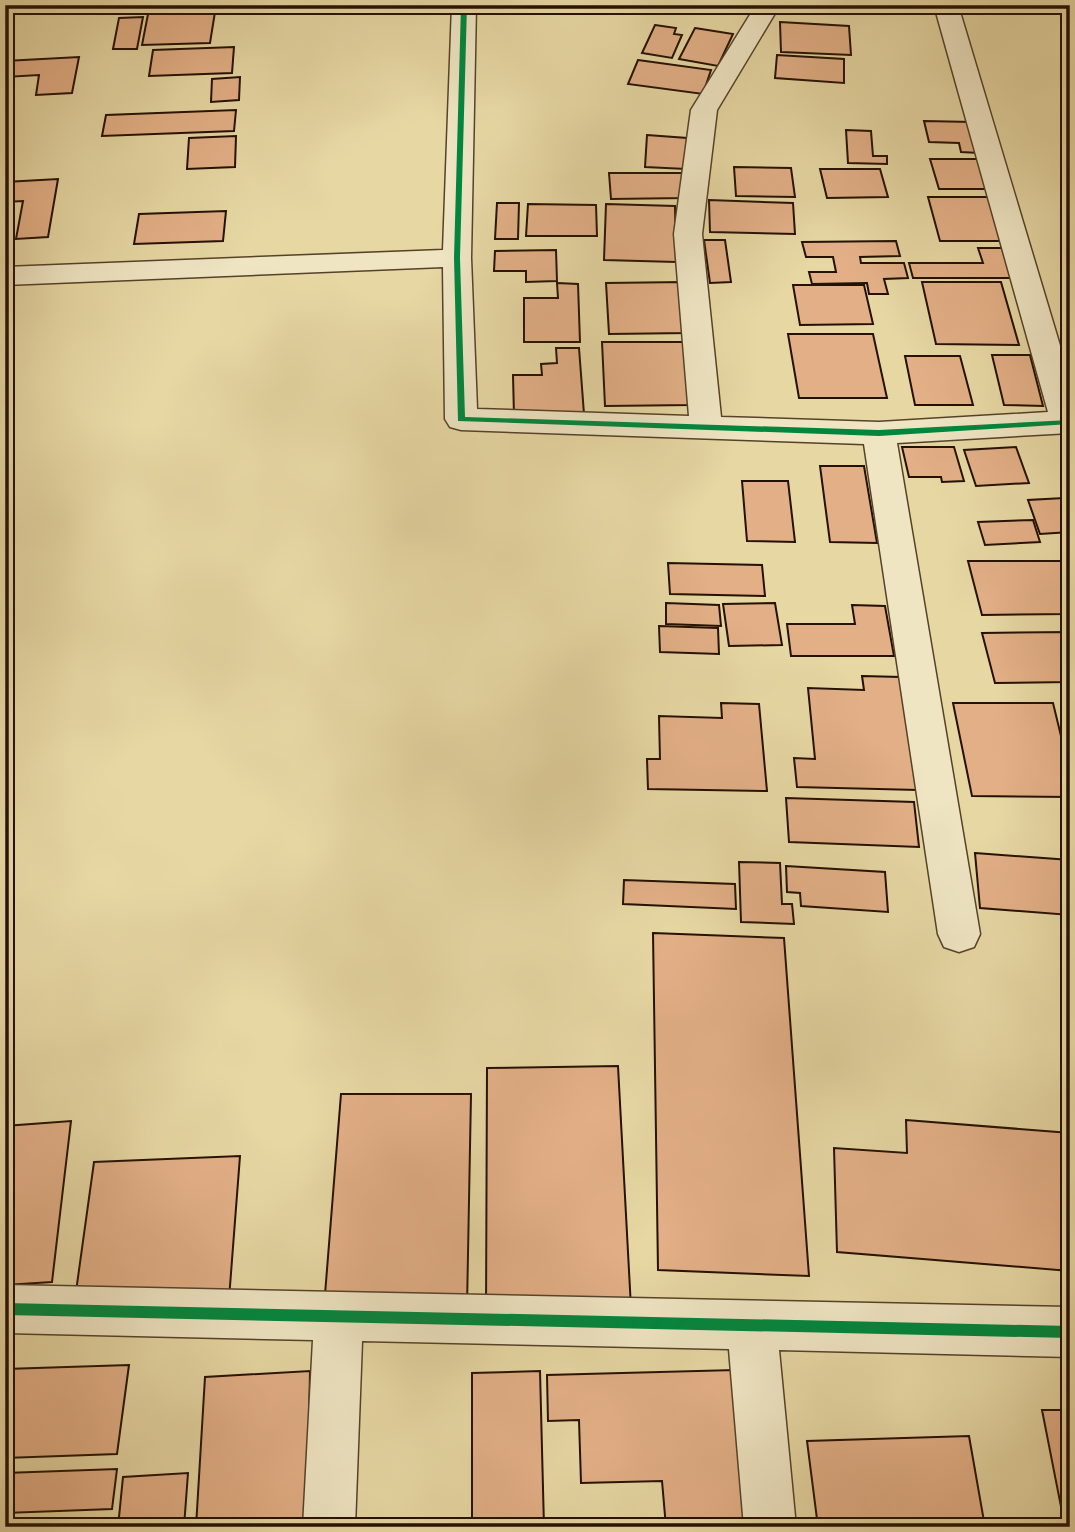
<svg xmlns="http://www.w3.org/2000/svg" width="1075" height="1532" viewBox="0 0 1075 1532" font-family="'IM FELL DW Pica',serif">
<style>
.building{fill:#e2af86;stroke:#251100;stroke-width:2}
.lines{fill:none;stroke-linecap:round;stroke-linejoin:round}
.minor-casing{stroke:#554229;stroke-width:3}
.minor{fill:#efe5c3;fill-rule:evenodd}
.cycleway-casing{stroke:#efe5c3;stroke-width:4}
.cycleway{fill:#00873e;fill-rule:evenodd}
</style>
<rect width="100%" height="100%" fill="#e6d7a3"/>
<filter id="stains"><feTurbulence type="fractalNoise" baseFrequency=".00286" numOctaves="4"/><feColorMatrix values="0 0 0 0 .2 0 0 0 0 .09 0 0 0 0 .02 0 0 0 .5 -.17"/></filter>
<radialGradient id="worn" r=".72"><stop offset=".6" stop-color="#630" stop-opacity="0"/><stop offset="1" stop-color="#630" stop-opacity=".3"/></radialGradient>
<g class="building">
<path d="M 215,12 L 210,43 L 142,45 L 148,14 Z"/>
<path d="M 143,17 L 137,49 L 113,49 L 119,18 Z"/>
<path d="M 780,22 L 849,26 L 851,55 L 781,52 Z"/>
<path d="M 655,25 L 676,28 L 674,34 L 682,35 L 672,58 L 642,53 Z"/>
<path d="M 695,28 L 733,34 L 718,66 L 679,59 Z"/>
<path d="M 234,47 L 232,73 L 149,76 L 153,50 Z"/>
<path d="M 777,55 L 844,59 L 844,83 L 775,78 Z"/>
<path d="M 79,57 L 72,93 L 36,95 L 39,75 L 5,77 L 5,61 Z"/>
<path d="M 638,60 L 711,70 L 703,94 L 628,84 Z"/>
<path d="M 240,77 L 239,100 L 211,102 L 212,79 Z"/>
<path d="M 236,110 L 234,131 L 102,136 L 106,115 Z"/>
<path d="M 924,121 L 972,122 L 979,153 L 961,152 L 959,143 L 929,142 Z"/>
<path d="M 846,130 L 871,131 L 873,156 L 887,156 L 887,164 L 848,163 Z"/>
<path d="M 647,135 L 687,138 L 686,169 L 645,167 Z"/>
<path d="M 236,136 L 235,167 L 187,169 L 189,138 Z"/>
<path d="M 930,159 L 982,159 L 991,189 L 939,189 Z"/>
<path d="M 734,167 L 791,168 L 795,197 L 736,196 Z"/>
<path d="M 820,169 L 880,169 L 888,197 L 827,198 Z"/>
<path d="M 609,173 L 682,173 L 685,198 L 611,199 Z"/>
<path d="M 58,179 L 48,237 L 16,239 L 23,201 L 5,202 L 5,182 Z"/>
<path d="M 928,197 L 997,197 L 1012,241 L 940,241 Z"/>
<path d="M 709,200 L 793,203 L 795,234 L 710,232 Z"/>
<path d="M 497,203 L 519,203 L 518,239 L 495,239 Z"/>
<path d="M 528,204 L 596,205 L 597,236 L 526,236 Z"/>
<path d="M 606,204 L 675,206 L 676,262 L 604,260 Z"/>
<path d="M 226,211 L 223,241 L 134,244 L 139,214 Z"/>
<path d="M 704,240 L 725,240 L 731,282 L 710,283 Z"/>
<path d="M 896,241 L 900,256 L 860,257 L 861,263 L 904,263 L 908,278 L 884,279 L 888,294 L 869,294 L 867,283 L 812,284 L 809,272 L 836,272 L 833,257 L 806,257 L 802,242 Z"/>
<path d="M 978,248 L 1002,248 L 1011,278 L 913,278 L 909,263 L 983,263 Z"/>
<path d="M 556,250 L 557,281 L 526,282 L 526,271 L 494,271 L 495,251 Z"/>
<path d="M 683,282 L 689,333 L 609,334 L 606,283 Z"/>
<path d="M 922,282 L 1001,282 L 1019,345 L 936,344 Z"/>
<path d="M 557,283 L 578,284 L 580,342 L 524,342 L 524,298 L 558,298 Z"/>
<path d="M 793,285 L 864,285 L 873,324 L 800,325 Z"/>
<path d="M 788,334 L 873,334 L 887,398 L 799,398 Z"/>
<path d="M 602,342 L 685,342 L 691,405 L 605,406 Z"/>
<path d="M 556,348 L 579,348 L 584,414 L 514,416 L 513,375 L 542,375 L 541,364 L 557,363 Z"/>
<path d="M 992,355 L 1030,355 L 1043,406 L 1004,405 Z"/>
<path d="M 905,356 L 960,356 L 973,405 L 915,405 Z"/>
<path d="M 902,447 L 954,447 L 964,481 L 942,482 L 941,477 L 909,477 Z"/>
<path d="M 1016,447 L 1029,483 L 976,486 L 964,450 Z"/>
<path d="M 820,466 L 864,466 L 877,543 L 830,542 Z"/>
<path d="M 742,481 L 788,481 L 795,542 L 747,541 Z"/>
<path d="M 1064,498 L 1070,512 L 1070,532 L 1040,534 L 1028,500 Z"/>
<path d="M 1033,520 L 1040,542 L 985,545 L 978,522 Z"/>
<path d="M 968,561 L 1065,561 L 1070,578 L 1070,614 L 982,615 Z"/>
<path d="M 668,563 L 762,565 L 765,596 L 670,594 Z"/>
<path d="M 666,603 L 719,605 L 721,626 L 666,624 Z"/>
<path d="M 775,603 L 782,645 L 729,646 L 723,604 Z"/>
<path d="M 852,605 L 885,606 L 894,656 L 791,656 L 787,624 L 855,624 Z"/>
<path d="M 659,626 L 718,628 L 719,654 L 660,652 Z"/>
<path d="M 1070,632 L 1070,682 L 995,683 L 982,633 Z"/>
<path d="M 862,676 L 901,677 L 918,790 L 797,787 L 794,758 L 815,759 L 808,688 L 864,690 Z"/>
<path d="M 721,703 L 759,704 L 767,791 L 648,789 L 647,759 L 660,759 L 659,716 L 722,718 Z"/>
<path d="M 953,703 L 1053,703 L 1070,773 L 1070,797 L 972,796 Z"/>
<path d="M 786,798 L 914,802 L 919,847 L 789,842 Z"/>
<path d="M 975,853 L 1070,860 L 1070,915 L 980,908 Z"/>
<path d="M 739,862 L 780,863 L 782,904 L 792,904 L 794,924 L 741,922 Z"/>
<path d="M 786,866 L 885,872 L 888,912 L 801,906 L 800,893 L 787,892 Z"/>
<path d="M 624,880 L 735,884 L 736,909 L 623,904 Z"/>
<path d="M 653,933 L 784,938 L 809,1276 L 658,1270 Z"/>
<path d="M 618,1066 L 631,1308 L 486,1311 L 487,1068 Z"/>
<path d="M 341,1094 L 471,1094 L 467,1307 L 324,1307 Z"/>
<path d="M 906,1120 L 1070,1133 L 1070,1271 L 837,1252 L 834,1148 L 907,1153 Z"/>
<path d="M 71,1121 L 52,1282 L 5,1285 L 5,1126 Z"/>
<path d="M 240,1156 L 229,1299 L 74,1306 L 94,1162 Z"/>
<path d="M 129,1365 L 117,1454 L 5,1458 L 5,1369 Z"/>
<path d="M 735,1370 L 749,1527 L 666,1527 L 662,1481 L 581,1483 L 579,1420 L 548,1421 L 547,1375 Z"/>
<path d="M 310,1371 L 307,1527 L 196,1527 L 205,1377 Z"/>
<path d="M 540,1371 L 544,1527 L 472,1527 L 472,1373 Z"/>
<path d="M 1042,1410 L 1070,1410 L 1070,1527 L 1065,1527 Z"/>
<path d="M 969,1436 L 985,1527 L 818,1527 L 807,1441 Z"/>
<path d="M 117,1469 L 112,1509 L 5,1513 L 5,1473 Z"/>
<path d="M 188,1473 L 184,1527 L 118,1527 L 123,1477 Z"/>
<path d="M 114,1518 L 113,1527 L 5,1527 L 5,1524 Z"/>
</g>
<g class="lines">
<g class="minor-casing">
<g id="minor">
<path d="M 452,5 L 476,5 L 471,258 L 477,409 L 689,416 L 674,234 L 691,110 L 756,5 L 780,5 L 717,110 L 702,234 L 721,417 L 879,422 L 1048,412 L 934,5 L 958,5 L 1070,379 L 1070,433 L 897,443 L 980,934 L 974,947 L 959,952 L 944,947 L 938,934 L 864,444 L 461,430 L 450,427 L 445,419 L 443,267 L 5,285 L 5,267 L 443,250 Z"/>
<path d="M 5,1285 L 1070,1307 L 1070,1357 L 779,1350 L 796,1527 L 744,1527 L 729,1349 L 362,1341 L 355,1527 L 303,1527 L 313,1340 L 5,1333 Z"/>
</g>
</g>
<use href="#minor" class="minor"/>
<g class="cycleway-casing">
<g id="cycleway">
<path d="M 461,5 L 467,5 L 460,258 L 465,417 L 879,430 L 1070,420 L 1070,424 L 879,436 L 458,421 L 454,258 Z"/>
<path d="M 5,1303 L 1070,1326 L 1070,1338 L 5,1315 Z"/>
</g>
</g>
<use href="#cycleway" class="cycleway"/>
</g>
<rect width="1075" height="1532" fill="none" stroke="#e6d7a3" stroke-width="28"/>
<rect x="7" y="7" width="1061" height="1518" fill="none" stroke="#251100" stroke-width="3.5"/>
<rect x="14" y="14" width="1047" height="1504" fill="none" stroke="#251100" stroke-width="2"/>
<rect width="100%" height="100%" filter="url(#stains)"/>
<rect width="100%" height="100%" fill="url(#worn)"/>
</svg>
